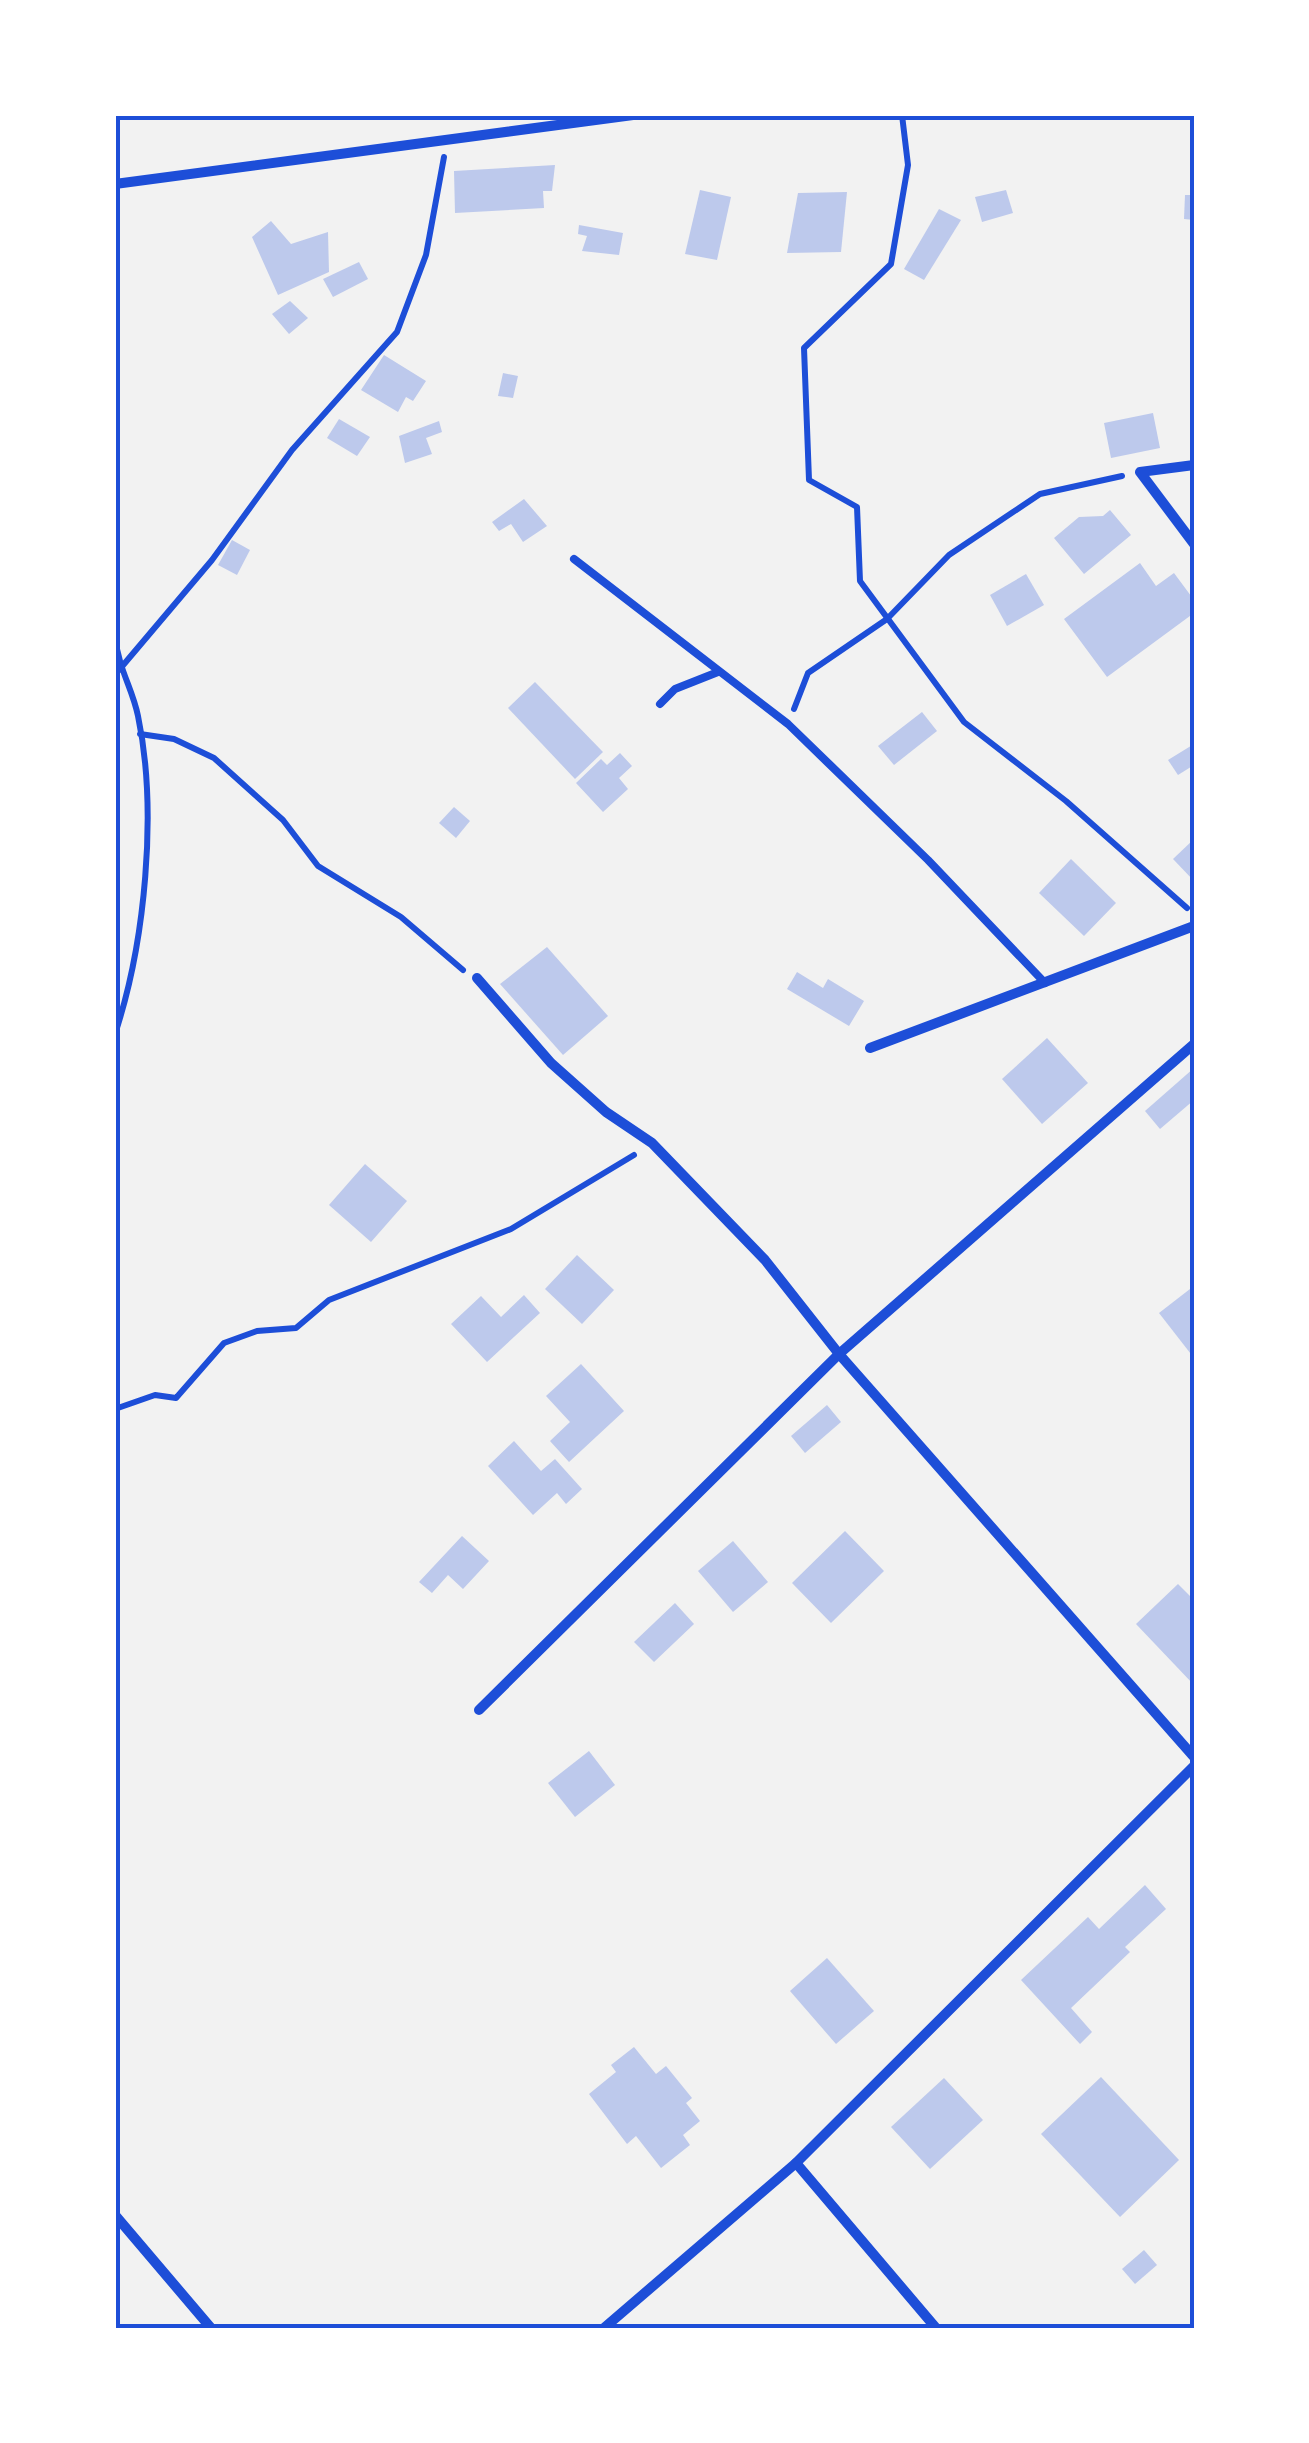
<svg xmlns="http://www.w3.org/2000/svg" width="1309" height="2443" viewBox="0 0 1309 2443" font-family="'IBM Plex Sans',sans-serif">
<style>
.building{fill:#bdc9ec}
.lines{fill:none;stroke-linecap:round;stroke-linejoin:round}
.path{stroke:#1d4ed8;stroke-width:6}
.service{stroke:#1d4ed8;stroke-width:8}
.minor{stroke:#1d4ed8;stroke-width:10}
.neatline{fill:none;stroke:#1d4ed8;stroke-width:4}
</style>
<rect width="100%" height="100%" fill="#f2f2f2"/>
<g class="building">
<path d="M 555,165 L 552,191 L 543,191 L 544,208 L 455,213 L 454,171 Z"/>
<path d="M 700,190 L 731,197 L 717,260 L 685,254 Z"/>
<path d="M 1006,190 L 1013,213 L 982,222 L 975,197 Z"/>
<path d="M 847,192 L 841,252 L 787,253 L 798,193 Z"/>
<path d="M 1185,195 L 1194,195 L 1194,220 L 1184,219 Z"/>
<path d="M 939,209 L 961,220 L 924,280 L 904,269 Z"/>
<path d="M 271,221 L 291,244 L 328,232 L 329,272 L 278,295 L 252,237 Z"/>
<path d="M 579,225 L 623,233 L 619,255 L 582,251 L 587,236 L 578,234 Z"/>
<path d="M 359,262 L 368,279 L 333,297 L 323,279 Z"/>
<path d="M 290,301 L 308,318 L 289,334 L 272,314 Z"/>
<path d="M 384,355 L 426,381 L 413,401 L 406,397 L 398,412 L 361,390 Z"/>
<path d="M 503,373 L 518,376 L 513,398 L 498,396 Z"/>
<path d="M 1153,413 L 1160,448 L 1111,458 L 1104,423 Z"/>
<path d="M 339,419 L 370,437 L 357,456 L 327,438 Z"/>
<path d="M 439,421 L 442,432 L 426,438 L 432,454 L 405,463 L 399,436 Z"/>
<path d="M 524,499 L 547,526 L 523,542 L 511,524 L 499,531 L 492,522 Z"/>
<path d="M 1110,510 L 1131,535 L 1084,574 L 1054,538 L 1079,517 L 1103,516 Z"/>
<path d="M 232,540 L 250,550 L 237,575 L 218,565 Z"/>
<path d="M 1140,563 L 1156,586 L 1174,573 L 1194,600 L 1194,613 L 1107,677 L 1064,619 Z"/>
<path d="M 1026,574 L 1044,605 L 1007,626 L 990,595 Z"/>
<path d="M 535,682 L 603,752 L 575,779 L 508,708 Z"/>
<path d="M 922,712 L 937,731 L 894,765 L 878,746 Z"/>
<path d="M 1194,744 L 1194,765 L 1178,775 L 1168,760 Z"/>
<path d="M 620,753 L 632,766 L 619,778 L 628,789 L 603,812 L 576,783 L 601,759 L 607,765 Z"/>
<path d="M 454,807 L 470,821 L 456,838 L 439,823 Z"/>
<path d="M 1194,839 L 1194,881 L 1173,859 Z"/>
<path d="M 1071,859 L 1116,903 L 1084,936 L 1039,893 Z"/>
<path d="M 547,947 L 608,1016 L 563,1055 L 500,984 Z"/>
<path d="M 797,972 L 823,988 L 828,979 L 864,1001 L 849,1026 L 787,989 Z"/>
<path d="M 1047,1038 L 1088,1083 L 1042,1124 L 1002,1079 Z"/>
<path d="M 1194,1068 L 1194,1100 L 1160,1129 L 1145,1111 Z"/>
<path d="M 365,1164 L 407,1201 L 371,1242 L 329,1205 Z"/>
<path d="M 577,1255 L 614,1290 L 582,1324 L 545,1289 Z"/>
<path d="M 1190,1289 L 1194,1294 L 1194,1358 L 1159,1313 Z"/>
<path d="M 524,1295 L 540,1313 L 487,1362 L 451,1324 L 481,1296 L 501,1317 Z"/>
<path d="M 581,1364 L 624,1411 L 569,1462 L 550,1441 L 570,1422 L 546,1396 Z"/>
<path d="M 827,1405 L 841,1422 L 805,1453 L 791,1436 Z"/>
<path d="M 514,1441 L 541,1471 L 555,1459 L 582,1489 L 566,1504 L 557,1493 L 533,1515 L 488,1466 Z"/>
<path d="M 845,1531 L 884,1571 L 831,1623 L 792,1583 Z"/>
<path d="M 462,1536 L 489,1561 L 463,1589 L 448,1575 L 432,1593 L 419,1582 Z"/>
<path d="M 733,1541 L 768,1582 L 733,1612 L 698,1571 Z"/>
<path d="M 1178,1584 L 1194,1600 L 1194,1685 L 1136,1624 Z"/>
<path d="M 675,1603 L 694,1624 L 654,1662 L 634,1642 Z"/>
<path d="M 589,1751 L 615,1785 L 575,1817 L 548,1783 Z"/>
<path d="M 1145,1885 L 1166,1909 L 1125,1947 L 1130,1952 L 1071,2008 L 1092,2032 L 1080,2044 L 1021,1980 L 1088,1917 L 1099,1929 Z"/>
<path d="M 827,1958 L 874,2011 L 836,2044 L 790,1991 Z"/>
<path d="M 634,2047 L 656,2074 L 666,2066 L 692,2098 L 686,2103 L 700,2121 L 683,2135 L 690,2145 L 661,2168 L 636,2136 L 627,2144 L 589,2094 L 616,2072 L 611,2065 Z"/>
<path d="M 1101,2077 L 1179,2160 L 1120,2217 L 1041,2134 Z"/>
<path d="M 944,2078 L 983,2120 L 930,2169 L 891,2127 Z"/>
<path d="M 1144,2250 L 1157,2265 L 1135,2284 L 1122,2269 Z"/>
</g>
<g class="lines">
<g class="path">
<path d="M 902,115 L 908,165 L 891,264 L 804,348 L 809,480 L 857,507 L 860,581 L 964,722 L 1066,801 L 1187,908"/>
<path d="M 115,636 C 119,671 132,687 138,716 C 158,811 145,943 115,1034"/>
<path d="M 119,670 L 212,560 L 292,450 L 397,332 L 426,255 L 444,157"/>
<path d="M 794,709 L 808,673 L 887,619 L 949,555 L 1040,494 L 1122,476"/>
<path d="M 140,734 L 174,739 L 214,758 L 283,820 L 318,866 L 401,917 L 463,970"/>
<path d="M 115,1409 L 155,1395 L 176,1398 L 224,1343 L 257,1331 L 296,1328 L 329,1300 L 511,1229 L 634,1155"/>
</g>
<g class="service">
<path d="M 574,559 L 788,724 L 928,860 L 1045,983"/>
<path d="M 660,704 L 675,689 L 718,672"/>
</g>
<g class="minor">
<path d="M 115,184 L 633,115"/>
<path d="M 1194,465 L 1140,472 L 1194,544"/>
<path d="M 477,978 L 551,1063 L 606,1112 L 652,1143 L 765,1260 L 839,1354 L 1194,1757"/>
<path d="M 870,1048 L 1194,926"/>
<path d="M 479,1710 L 839,1354 L 1194,1044"/>
<path d="M 796,2163 L 936,2328"/>
<path d="M 115,2215 L 211,2328"/>
<path d="M 604,2328 L 796,2163 L 1194,1766"/>
</g>
</g>
<rect width="1309" height="2443" fill="none" stroke="#ffffff" stroke-width="235"/>
<rect x="118" y="118" width="1074" height="2208" class="neatline"/>
</svg>
